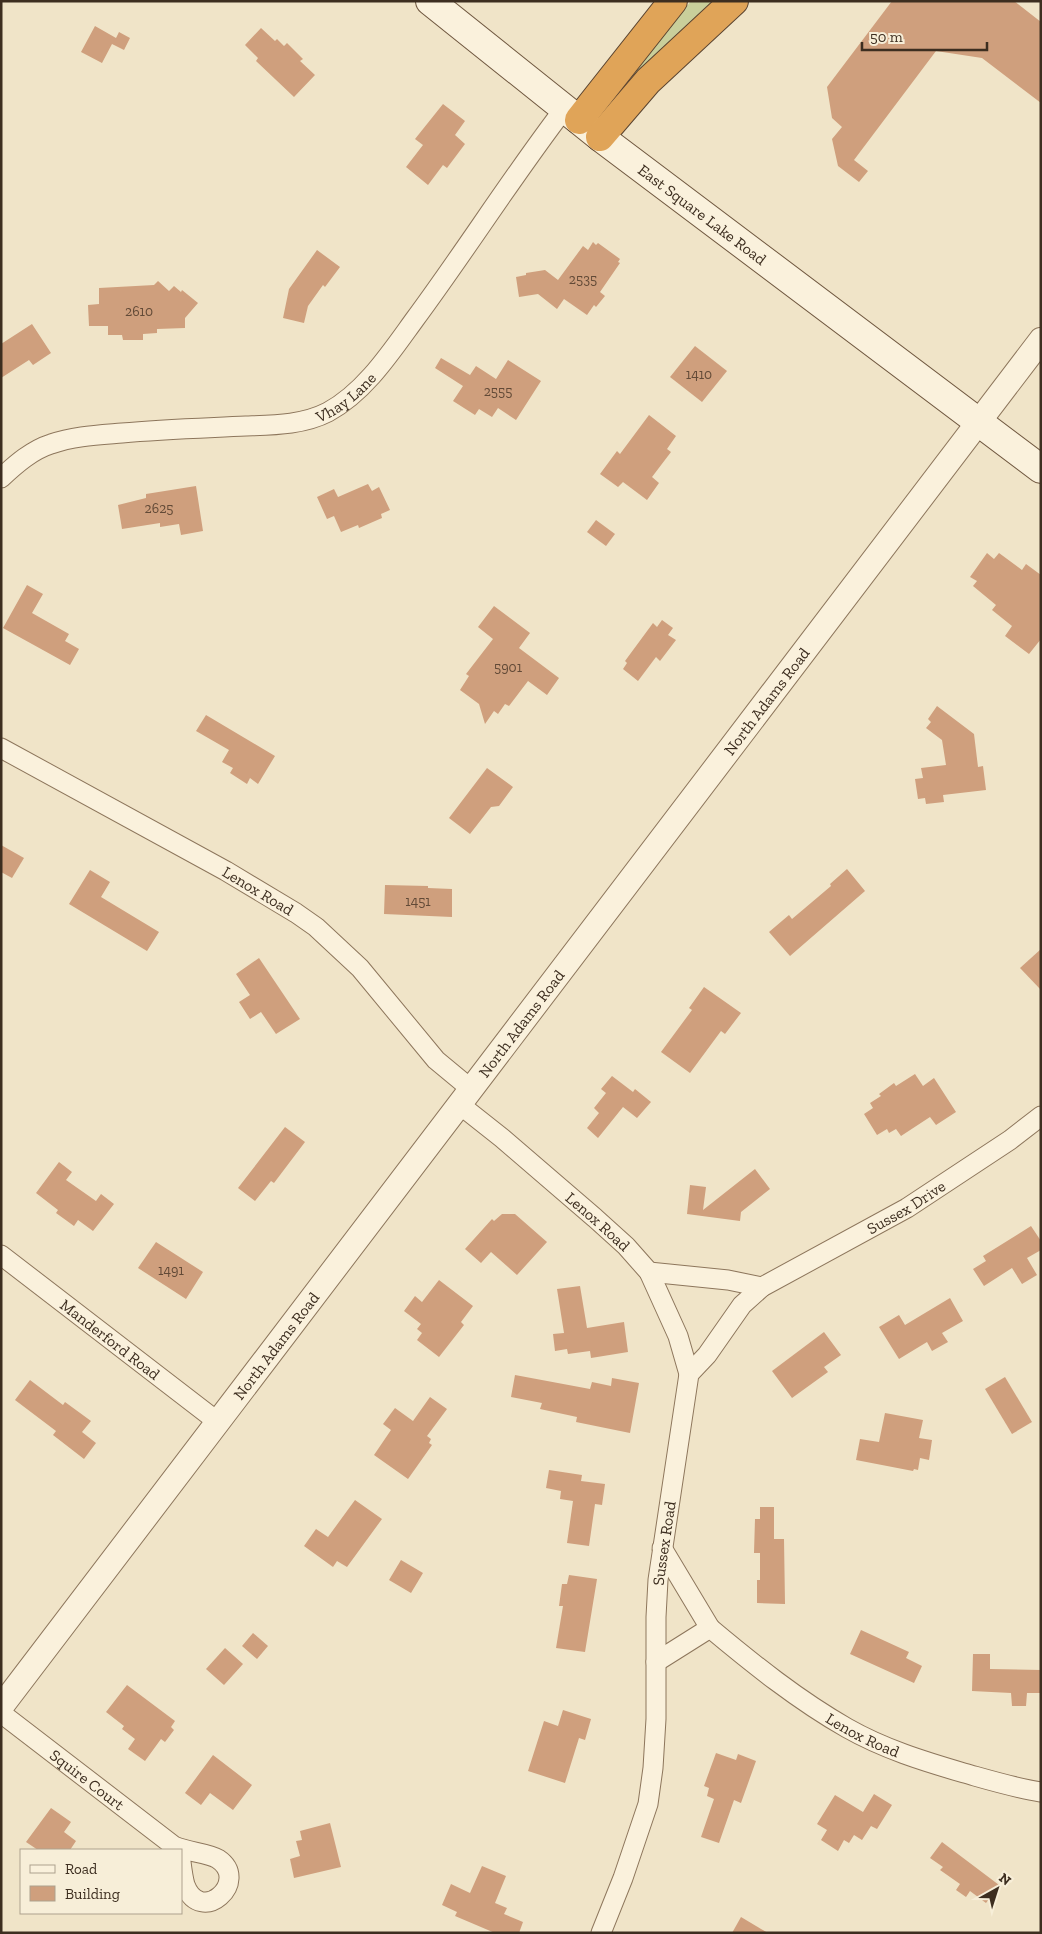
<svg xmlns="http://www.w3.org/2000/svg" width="1042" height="1934" viewBox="0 0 1042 1934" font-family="'Zilla Slab',serif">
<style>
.green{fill:#c9cf9b}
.building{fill:#cf9f7d}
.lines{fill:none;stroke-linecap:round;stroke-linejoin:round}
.minor-casing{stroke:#8d765c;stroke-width:21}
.tertiary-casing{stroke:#8d765c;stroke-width:26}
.secondary-casing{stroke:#6f573f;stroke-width:30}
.motorway-casing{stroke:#5b4430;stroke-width:30}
.minor{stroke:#faf1dc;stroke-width:19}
.tertiary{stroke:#faf1dc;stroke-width:24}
.secondary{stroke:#faf1dc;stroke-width:28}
.motorway{stroke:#e0a458;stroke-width:28}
.labels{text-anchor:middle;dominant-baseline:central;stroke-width:4;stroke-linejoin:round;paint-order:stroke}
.number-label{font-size:14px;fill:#624a37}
.street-label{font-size:16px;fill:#3d2e20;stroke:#f7eed8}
</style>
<rect width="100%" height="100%" fill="#f0e4c8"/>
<path class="green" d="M 691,1 L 717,1 L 666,49 L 627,80 Z"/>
<g class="building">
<path d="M 892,1 L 1014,1 L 1041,22 L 1041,103 L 982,58 L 936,51 L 854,160 L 868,171 L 859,182 L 838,166 L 832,139 L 842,127 L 832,118 L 827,87 Z"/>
<path d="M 95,26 L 116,38 L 119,32 L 130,38 L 124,50 L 112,44 L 102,63 L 81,52 Z"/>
<path d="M 261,28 L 275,41 L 277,39 L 284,46 L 287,43 L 303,59 L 300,61 L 315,75 L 294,97 L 256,61 L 258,58 L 245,45 Z"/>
<path d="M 443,104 L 465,121 L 455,135 L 465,144 L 447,168 L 443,165 L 428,185 L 406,167 L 423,145 L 415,139 Z"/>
<path d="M 593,242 L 596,245 L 598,243 L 620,259 L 618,262 L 620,263 L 600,292 L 605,296 L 596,307 L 594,305 L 587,315 L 564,299 L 557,309 L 538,294 L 519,297 L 516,277 L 526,275 L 526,273 L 545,270 L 558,280 L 583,246 L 588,250 Z"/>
<path d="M 317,250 L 340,267 L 325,287 L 323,285 L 308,306 L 304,323 L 283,318 L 289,289 Z"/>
<path d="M 158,281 L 169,291 L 174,286 L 181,292 L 182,290 L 198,303 L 185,318 L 185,328 L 157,329 L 157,333 L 143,334 L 143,340 L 123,340 L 122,335 L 108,335 L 108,326 L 89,326 L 88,305 L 99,304 L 99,288 L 154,285 Z"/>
<path d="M 32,324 L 51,353 L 33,365 L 29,360 L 1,378 L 1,344 Z"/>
<path d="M 695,346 L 727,371 L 702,402 L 670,377 Z"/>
<path d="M 441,358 L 470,375 L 476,366 L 496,379 L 508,360 L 541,381 L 516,420 L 498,408 L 492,417 L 479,409 L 475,415 L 453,401 L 463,386 L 435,368 Z"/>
<path d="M 649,415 L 676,436 L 667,449 L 671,452 L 652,477 L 659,483 L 647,500 L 623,482 L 618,487 L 600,474 L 617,451 L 620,454 Z"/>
<path d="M 368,484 L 372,491 L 379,487 L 390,510 L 381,514 L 382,518 L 359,528 L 358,525 L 341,532 L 334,516 L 327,519 L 317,497 L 334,489 L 338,497 Z"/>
<path d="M 196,486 L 203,531 L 181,535 L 179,524 L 160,527 L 160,523 L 122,529 L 118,505 L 146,498 L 146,494 Z"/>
<path d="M 596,520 L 615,534 L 606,546 L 587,532 Z"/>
<path d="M 987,553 L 994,559 L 999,553 L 1022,570 L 1026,564 L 1041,575 L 1041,639 L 1029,654 L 1005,636 L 1012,626 L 992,610 L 996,605 L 973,586 L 977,581 L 970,577 Z"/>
<path d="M 27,585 L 43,594 L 32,613 L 69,634 L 65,641 L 79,649 L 70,665 L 3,628 Z"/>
<path d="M 494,606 L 530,633 L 519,648 L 559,678 L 547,695 L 528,681 L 509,706 L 505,704 L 498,714 L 494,711 L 485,724 L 479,704 L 460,690 L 469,676 L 466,674 L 493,639 L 478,627 Z"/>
<path d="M 662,620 L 673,628 L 668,635 L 676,640 L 660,661 L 656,657 L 638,681 L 623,669 L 627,663 L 625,661 L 653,623 L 657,627 Z"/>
<path d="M 937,706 L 974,734 L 978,767 L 983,766 L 986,790 L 943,795 L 944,802 L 926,804 L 925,798 L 918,799 L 915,779 L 923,778 L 921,768 L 946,765 L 942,740 L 926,728 L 931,722 L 928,719 Z"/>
<path d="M 206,715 L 275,756 L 258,784 L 250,778 L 247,784 L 230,773 L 233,768 L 222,762 L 229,750 L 196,731 Z"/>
<path d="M 487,768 L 513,787 L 499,806 L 491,807 L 470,834 L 449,818 Z"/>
<path d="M 1,845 L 24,858 L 12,878 L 1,872 Z"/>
<path d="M 847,869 L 865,891 L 790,956 L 769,932 L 789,915 L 792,919 L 831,886 L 830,884 Z"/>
<path d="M 90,870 L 110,882 L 101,897 L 159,932 L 147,951 L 69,904 Z"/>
<path d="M 385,885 L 428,886 L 428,888 L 452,889 L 452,917 L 384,914 Z"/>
<path d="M 1041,949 L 1041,990 L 1020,968 Z"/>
<path d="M 259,958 L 300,1019 L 276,1034 L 261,1012 L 250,1019 L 239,1002 L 250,995 L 236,974 Z"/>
<path d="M 704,987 L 741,1013 L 725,1034 L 721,1031 L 690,1073 L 661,1052 L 692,1010 L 689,1008 Z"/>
<path d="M 915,1074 L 923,1086 L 934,1078 L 956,1112 L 936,1125 L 930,1117 L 901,1136 L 896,1129 L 889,1133 L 887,1129 L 877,1135 L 864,1114 L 873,1108 L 870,1103 L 881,1096 L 879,1094 L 894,1083 L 896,1086 Z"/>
<path d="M 612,1076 L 633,1092 L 635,1089 L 651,1102 L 637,1118 L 623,1107 L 598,1138 L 587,1128 L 599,1113 L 594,1108 L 606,1093 L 601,1089 Z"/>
<path d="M 285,1127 L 305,1142 L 274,1183 L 271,1181 L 255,1201 L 238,1188 Z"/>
<path d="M 59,1162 L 72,1172 L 66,1180 L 96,1201 L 101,1194 L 114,1204 L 93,1231 L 78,1220 L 74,1226 L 56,1213 L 58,1210 L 36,1193 Z"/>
<path d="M 755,1169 L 770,1189 L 741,1212 L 740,1221 L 687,1214 L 690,1185 L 706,1187 L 703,1210 Z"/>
<path d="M 502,1214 L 515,1214 L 547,1242 L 517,1275 L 491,1252 L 481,1263 L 465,1249 L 492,1219 L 494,1221 Z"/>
<path d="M 1031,1226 L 1041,1241 L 1041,1250 L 1027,1258 L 1037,1275 L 1022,1284 L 1012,1268 L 984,1286 L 973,1269 L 986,1261 L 983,1256 Z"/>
<path d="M 156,1242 L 203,1272 L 186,1299 L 138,1268 Z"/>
<path d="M 439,1280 L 473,1306 L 461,1322 L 464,1325 L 439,1357 L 417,1340 L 422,1333 L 417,1329 L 421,1324 L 404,1311 L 415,1296 L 422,1302 Z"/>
<path d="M 580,1286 L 587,1328 L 624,1322 L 628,1352 L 591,1358 L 590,1351 L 568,1354 L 567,1349 L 555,1351 L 553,1334 L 564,1333 L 557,1289 Z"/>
<path d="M 950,1298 L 963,1321 L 942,1333 L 948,1342 L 932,1351 L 927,1342 L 899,1359 L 879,1327 L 899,1315 L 905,1325 Z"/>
<path d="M 824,1332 L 841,1355 L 824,1367 L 828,1372 L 792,1398 L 772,1371 Z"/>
<path d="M 515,1375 L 590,1389 L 592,1382 L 611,1386 L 612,1378 L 639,1383 L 630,1433 L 576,1422 L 577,1417 L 540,1409 L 542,1403 L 511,1397 Z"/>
<path d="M 1005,1377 L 1032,1422 L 1012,1434 L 985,1389 Z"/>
<path d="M 30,1380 L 63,1405 L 65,1402 L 91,1421 L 82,1432 L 96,1443 L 84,1459 L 53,1435 L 56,1431 L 15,1400 Z"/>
<path d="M 430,1397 L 447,1409 L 427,1436 L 431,1439 L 429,1443 L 432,1445 L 408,1479 L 374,1455 L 391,1430 L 383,1424 L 395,1408 L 413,1421 Z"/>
<path d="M 885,1413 L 923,1420 L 919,1438 L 932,1440 L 929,1460 L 920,1458 L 918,1470 L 914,1469 L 913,1471 L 856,1460 L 860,1439 L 879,1442 Z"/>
<path d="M 549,1470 L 582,1475 L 581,1481 L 605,1484 L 602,1505 L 595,1504 L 589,1546 L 567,1543 L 573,1501 L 560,1499 L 561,1491 L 546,1488 Z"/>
<path d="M 355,1500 L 382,1519 L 347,1567 L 337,1561 L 333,1567 L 304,1546 L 316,1529 L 328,1537 Z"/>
<path d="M 760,1507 L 774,1507 L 774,1539 L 784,1539 L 785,1604 L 757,1603 L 757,1580 L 760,1580 L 760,1553 L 754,1553 L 755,1519 L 760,1519 Z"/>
<path d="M 401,1560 L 423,1573 L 411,1593 L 389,1580 Z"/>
<path d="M 569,1575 L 597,1579 L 585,1652 L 556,1648 L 563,1606 L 559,1606 L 562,1584 L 567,1584 Z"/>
<path d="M 861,1630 L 909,1652 L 906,1658 L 922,1666 L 914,1683 L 850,1654 Z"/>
<path d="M 253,1633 L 268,1646 L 257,1659 L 242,1646 Z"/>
<path d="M 225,1648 L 243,1664 L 224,1685 L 206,1669 Z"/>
<path d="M 973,1654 L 990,1654 L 990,1669 L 1041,1670 L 1041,1693 L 1027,1693 L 1026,1706 L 1012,1706 L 1011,1693 L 972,1691 Z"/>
<path d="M 127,1685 L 175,1721 L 171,1727 L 174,1730 L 165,1742 L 161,1739 L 145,1761 L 128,1749 L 135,1739 L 122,1729 L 124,1726 L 106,1712 Z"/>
<path d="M 563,1710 L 591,1719 L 585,1740 L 579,1738 L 565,1783 L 528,1771 L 544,1721 L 558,1726 Z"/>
<path d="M 716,1753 L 736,1760 L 738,1754 L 756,1761 L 741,1803 L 734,1800 L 719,1843 L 701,1837 L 714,1799 L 707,1796 L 709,1788 L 704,1786 Z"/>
<path d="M 213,1755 L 252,1785 L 233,1810 L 210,1793 L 201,1805 L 185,1793 Z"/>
<path d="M 874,1794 L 892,1805 L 877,1829 L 871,1826 L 862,1840 L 854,1835 L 849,1843 L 844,1840 L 838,1851 L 821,1840 L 827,1830 L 817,1824 L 835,1795 L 863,1812 Z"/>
<path d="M 51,1808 L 71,1822 L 64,1832 L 76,1841 L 70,1850 L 38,1850 L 26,1842 Z"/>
<path d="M 330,1823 L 341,1867 L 294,1878 L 290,1859 L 300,1856 L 296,1841 L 302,1840 L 300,1831 Z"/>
<path d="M 942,1842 L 999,1885 L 986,1903 L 970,1891 L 966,1897 L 956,1890 L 960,1884 L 940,1870 L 943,1867 L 930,1858 Z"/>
<path d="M 482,1866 L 506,1876 L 495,1903 L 507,1908 L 504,1914 L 523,1922 L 519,1933 L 495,1933 L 455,1916 L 457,1912 L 442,1905 L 451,1884 L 470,1893 Z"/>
<path d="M 741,1917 L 768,1933 L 732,1933 Z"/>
</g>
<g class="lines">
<g class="minor-casing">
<g id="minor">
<path id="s1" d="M 1,478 C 16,464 32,450 51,444 C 74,436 98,435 122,433 C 163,429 205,428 246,426 C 273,425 303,425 328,412 C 365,392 391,352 415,319 C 466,250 512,177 564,109"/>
<path id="s2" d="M 1,748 L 226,871 L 296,913 L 316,927 L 360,968 L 436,1060 L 471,1089"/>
<path id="s3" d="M 459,1104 L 502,1138 L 595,1218 L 626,1246 L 649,1272 L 678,1336 L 689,1374"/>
<path id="s4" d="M 1,1255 L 218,1422"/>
<path d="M 649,1272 L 728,1280 L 762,1287"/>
<path d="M 662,1548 L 710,1628"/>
<path id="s5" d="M 656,1662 L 710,1628 C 753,1664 798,1700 847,1728 C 884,1749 923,1761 964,1773 C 989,1780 1015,1788 1041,1792"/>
<path id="s6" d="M 1,1713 L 174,1846 C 187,1852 209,1853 218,1859 C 251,1881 201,1927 185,1885 C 183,1878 182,1870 181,1862"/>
<path id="s7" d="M 601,1933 L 623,1878 L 648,1804 L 653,1768 L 656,1719 L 656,1617 L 658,1580 L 689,1374 L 707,1355 L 742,1305 L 762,1287 L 907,1208 L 1010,1140 L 1041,1116"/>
</g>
</g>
<g class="tertiary-casing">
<g id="tertiary">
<path id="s8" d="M 1,1707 L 1041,340"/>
</g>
</g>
<g class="secondary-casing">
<g id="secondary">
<path id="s9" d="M 430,1 L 600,137 L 1041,469"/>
</g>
</g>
<g class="motorway-casing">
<g id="motorway">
<path d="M 579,120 L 673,1"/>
<path d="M 600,137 L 648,81 L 734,1"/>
</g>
</g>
<use href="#minor" class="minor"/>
<use href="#tertiary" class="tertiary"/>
<use href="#secondary" class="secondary"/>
<use href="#motorway" class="motorway"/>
</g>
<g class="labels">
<g class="number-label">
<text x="583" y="279">2535</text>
<text x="139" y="311">2610</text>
<text x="699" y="374">1410</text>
<text x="498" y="391">2555</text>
<text x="159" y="508">2625</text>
<text x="508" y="667">5901</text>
<text x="418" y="901">1451</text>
<text x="171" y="1270">1491</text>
</g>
<g class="street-label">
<text stroke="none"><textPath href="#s9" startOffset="346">East Square Lake Road</textPath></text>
<text stroke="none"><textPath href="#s1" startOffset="364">Vhay Lane</textPath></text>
<text stroke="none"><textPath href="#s8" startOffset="1264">North Adams Road</textPath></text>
<text stroke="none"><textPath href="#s2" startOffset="294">Lenox Road</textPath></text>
<text stroke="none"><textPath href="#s8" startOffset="859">North Adams Road</textPath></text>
<text stroke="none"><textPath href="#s7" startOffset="849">Sussex Drive</textPath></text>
<text stroke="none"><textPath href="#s3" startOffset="182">Lenox Road</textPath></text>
<text stroke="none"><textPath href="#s4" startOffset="138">Manderford Road</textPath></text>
<text stroke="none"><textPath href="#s8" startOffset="454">North Adams Road</textPath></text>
<text stroke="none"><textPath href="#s7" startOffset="399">Sussex Road</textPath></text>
<text stroke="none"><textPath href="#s5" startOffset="251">Lenox Road</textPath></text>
<text stroke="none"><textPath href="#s6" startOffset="109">Squire Court</textPath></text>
</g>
</g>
<rect width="1042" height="1934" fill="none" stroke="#3d2e20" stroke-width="5"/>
<rect x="20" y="1849" width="162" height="65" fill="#f7eed8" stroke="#ada18e"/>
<rect x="30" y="1865" width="25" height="8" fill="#faf1dc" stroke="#ada18e"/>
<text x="65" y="1874" font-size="15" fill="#3d2e20">Road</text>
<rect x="30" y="1886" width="25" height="15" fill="#cf9f7d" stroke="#ada18e"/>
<text x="65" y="1899" font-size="15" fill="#3d2e20">Building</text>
<g transform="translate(997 1889) rotate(39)" stroke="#f7eed8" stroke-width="4" paint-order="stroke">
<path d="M0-4L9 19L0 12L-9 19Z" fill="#3d2e20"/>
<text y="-8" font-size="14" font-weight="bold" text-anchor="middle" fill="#3d2e20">N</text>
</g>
<path d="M862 42v8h125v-8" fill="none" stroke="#3d2e20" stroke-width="2.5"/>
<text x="870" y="42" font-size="15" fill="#3d2e20" stroke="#f7eed8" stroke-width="4" paint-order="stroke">50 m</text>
</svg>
